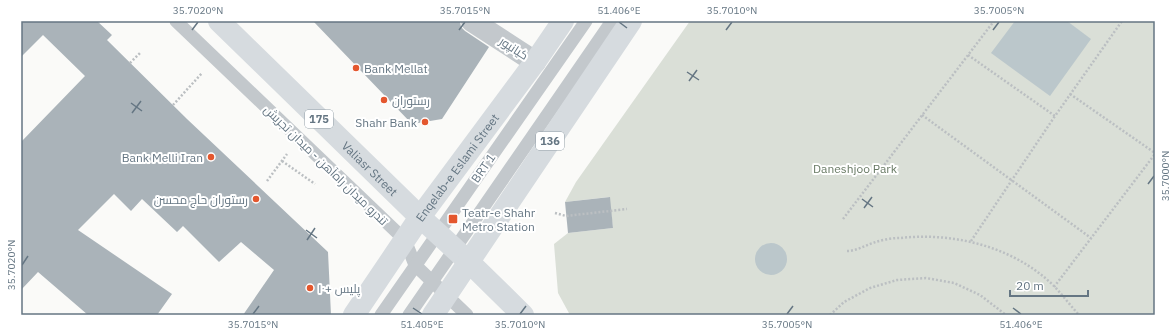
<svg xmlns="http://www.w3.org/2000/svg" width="1176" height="336" viewBox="0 0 1176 336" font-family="'IBM Plex Sans',Cairo,sans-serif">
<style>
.green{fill:#dadfd7}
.water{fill:#bbc7cb}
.building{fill:#aab3b9}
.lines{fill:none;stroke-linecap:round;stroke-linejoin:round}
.path{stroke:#bbbfc2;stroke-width:2.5;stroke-dasharray:2 2;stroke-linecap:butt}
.service{stroke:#c3c8cc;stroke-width:13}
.minor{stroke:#c3c8cc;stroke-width:22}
.primary{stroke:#d6dbdf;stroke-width:22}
.ticks{fill:none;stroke:#657683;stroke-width:1.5}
.poi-dot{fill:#e4572e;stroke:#fff;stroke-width:1.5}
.labels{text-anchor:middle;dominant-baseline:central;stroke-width:4;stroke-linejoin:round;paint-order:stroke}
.shield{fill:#fff;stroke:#939fa8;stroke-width:1}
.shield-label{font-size:11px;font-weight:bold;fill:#657683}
.street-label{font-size:12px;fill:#657683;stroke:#fff}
.poi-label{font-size:12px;fill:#657683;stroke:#fff;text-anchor:start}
.park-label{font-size:12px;fill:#687a64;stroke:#fff}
.neatline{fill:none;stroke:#657683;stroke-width:1.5}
.ticks-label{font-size:10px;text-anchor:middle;fill:#657683}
</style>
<rect width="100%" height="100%" fill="#fafaf8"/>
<path class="green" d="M 690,21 L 1155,21 L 1155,315 L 570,315 L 558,293 L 554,244 L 568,233 L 613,228 L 609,197 L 565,202 L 576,182 Z"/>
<g class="water">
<path d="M 1015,21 L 1067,21 L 1091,39 L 1050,96 L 991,53 Z"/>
<circle cx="771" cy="259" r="16"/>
</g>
<g class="building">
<path d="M 21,21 L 97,21 L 112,35 L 107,40 L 187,119 L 328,252 L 331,315 L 243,315 L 274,270 L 241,242 L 219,262 L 183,226 L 177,232 L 142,199 L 131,211 L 114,194 L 78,230 L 172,294 L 157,315 L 88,315 L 38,272 L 21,290 L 21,142 L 85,76 L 43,35 L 21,57 Z"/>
<path d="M 313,21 L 460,21 L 461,27 L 465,31 L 489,47 L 442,119 L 412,124 Z"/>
<path d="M 610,197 L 613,228 L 568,233 L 565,202 Z"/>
</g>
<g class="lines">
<g class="path">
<path d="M 968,55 L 1055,116 L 1122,21"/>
<path d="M 130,63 L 140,53"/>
<path d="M 1070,94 L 1155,153"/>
<path d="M 173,105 L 202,73"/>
<path d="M 922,115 L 1091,238"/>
<path d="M 282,161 L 315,184"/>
<path d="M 267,181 L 287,154"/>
<path d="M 555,213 L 566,216 L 627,209"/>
<path d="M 843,219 L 994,21"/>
<path d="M 971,241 L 1055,116"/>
<path d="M 847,251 C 856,251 864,246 873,243 C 881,240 891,238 900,238 C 955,232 1015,247 1055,287 C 1063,296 1071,306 1079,315"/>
<path d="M 1054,287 L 1155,154"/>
<path d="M 830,315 L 844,302 L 870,288 L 897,280 L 926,278 L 954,283 L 980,295 L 1006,315"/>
</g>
<g class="service">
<path d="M 176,21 L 405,240 L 415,265 L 467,315"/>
<path d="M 381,315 L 586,21"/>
<path d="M 409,315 L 612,21"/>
</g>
<path class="minor" d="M 472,21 L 535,62"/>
<g class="primary">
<path id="s1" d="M 219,21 L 420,217 L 469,262 L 523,315"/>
<path id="s2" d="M 354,315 L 420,217 L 535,62 L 563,21"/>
<path d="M 433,315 L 631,21"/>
</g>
</g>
<path class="ticks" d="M 619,22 L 627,28M 192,30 L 198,22M 459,30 L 465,22M 726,30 L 732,22M 993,30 L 999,22M 687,72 L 699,80M 689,81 L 697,70M 131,103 L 142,111M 132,113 L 141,101M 1148,184 L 1154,176M 862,199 L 873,207M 864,208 L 872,197M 306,230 L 317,238M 307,240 L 315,228M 22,265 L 28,256M 413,308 L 422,314M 1013,308 L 1021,314M 253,314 L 259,306M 520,314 L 526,306M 787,314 L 793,306"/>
<g class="poi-dot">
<circle cx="356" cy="68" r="4"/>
<circle cx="384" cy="100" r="4"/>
<circle cx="425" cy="122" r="4"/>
<circle cx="211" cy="157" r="4"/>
<circle cx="256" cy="199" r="4"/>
<rect x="448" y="214" width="10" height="10" rx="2"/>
<circle cx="310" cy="288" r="4"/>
</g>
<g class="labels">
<g class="shield">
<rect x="305" y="110" width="28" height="18" rx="3"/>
<rect x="536" y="132" width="28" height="18" rx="3"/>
</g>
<g class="shield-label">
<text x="319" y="119">175</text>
<text x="550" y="141">136</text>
</g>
<g class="street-label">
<text transform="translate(514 48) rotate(33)">کیانپور</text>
<text transform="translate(326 165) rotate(44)">تندرو میدان راه‌آهن - میدان تجریش</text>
<text stroke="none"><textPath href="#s2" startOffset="180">Enqelab-e Eslami Street</textPath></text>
<text transform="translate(483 168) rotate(-55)">BRT 1</text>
<text stroke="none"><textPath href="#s1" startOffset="211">Valiasr Street</textPath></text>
</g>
<g class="poi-label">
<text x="364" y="68">Bank Mellat</text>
<text x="392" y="100">رستوران</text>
<text x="417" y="122" text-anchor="end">Shahr Bank</text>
<text x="203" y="157" text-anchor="end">Bank Melli Iran</text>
<text x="248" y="199" text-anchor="end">رستوران حاج محسن</text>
<text x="462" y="212">Teatr-e Shahr<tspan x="462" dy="14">Metro Station</tspan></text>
<text x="318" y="288">پلیس +۱۰</text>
</g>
<g class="park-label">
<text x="855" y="168">Daneshjoo Park</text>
</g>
</g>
<rect width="1176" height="336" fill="none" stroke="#ffffff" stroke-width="44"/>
<path d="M1010 290v6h78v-6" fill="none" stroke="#657683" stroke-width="2"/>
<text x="1016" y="290" font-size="12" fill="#657683" stroke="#ffffff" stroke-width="3" paint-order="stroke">20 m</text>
<rect x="22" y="22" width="1132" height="292" class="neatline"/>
<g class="ticks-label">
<text x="198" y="14">35.7020°N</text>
<text x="465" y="14">35.7015°N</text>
<text x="619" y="14">51.406°E</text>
<text x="732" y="14">35.7010°N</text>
<text x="999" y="14">35.7005°N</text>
<text transform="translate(1165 176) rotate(-90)" y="4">35.7000°N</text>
<text transform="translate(11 265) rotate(-90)" y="4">35.7020°N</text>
<text x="253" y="328">35.7015°N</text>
<text x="422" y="328">51.405°E</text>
<text x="520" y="328">35.7010°N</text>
<text x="787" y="328">35.7005°N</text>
<text x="1021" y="328">51.406°E</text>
</g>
</svg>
